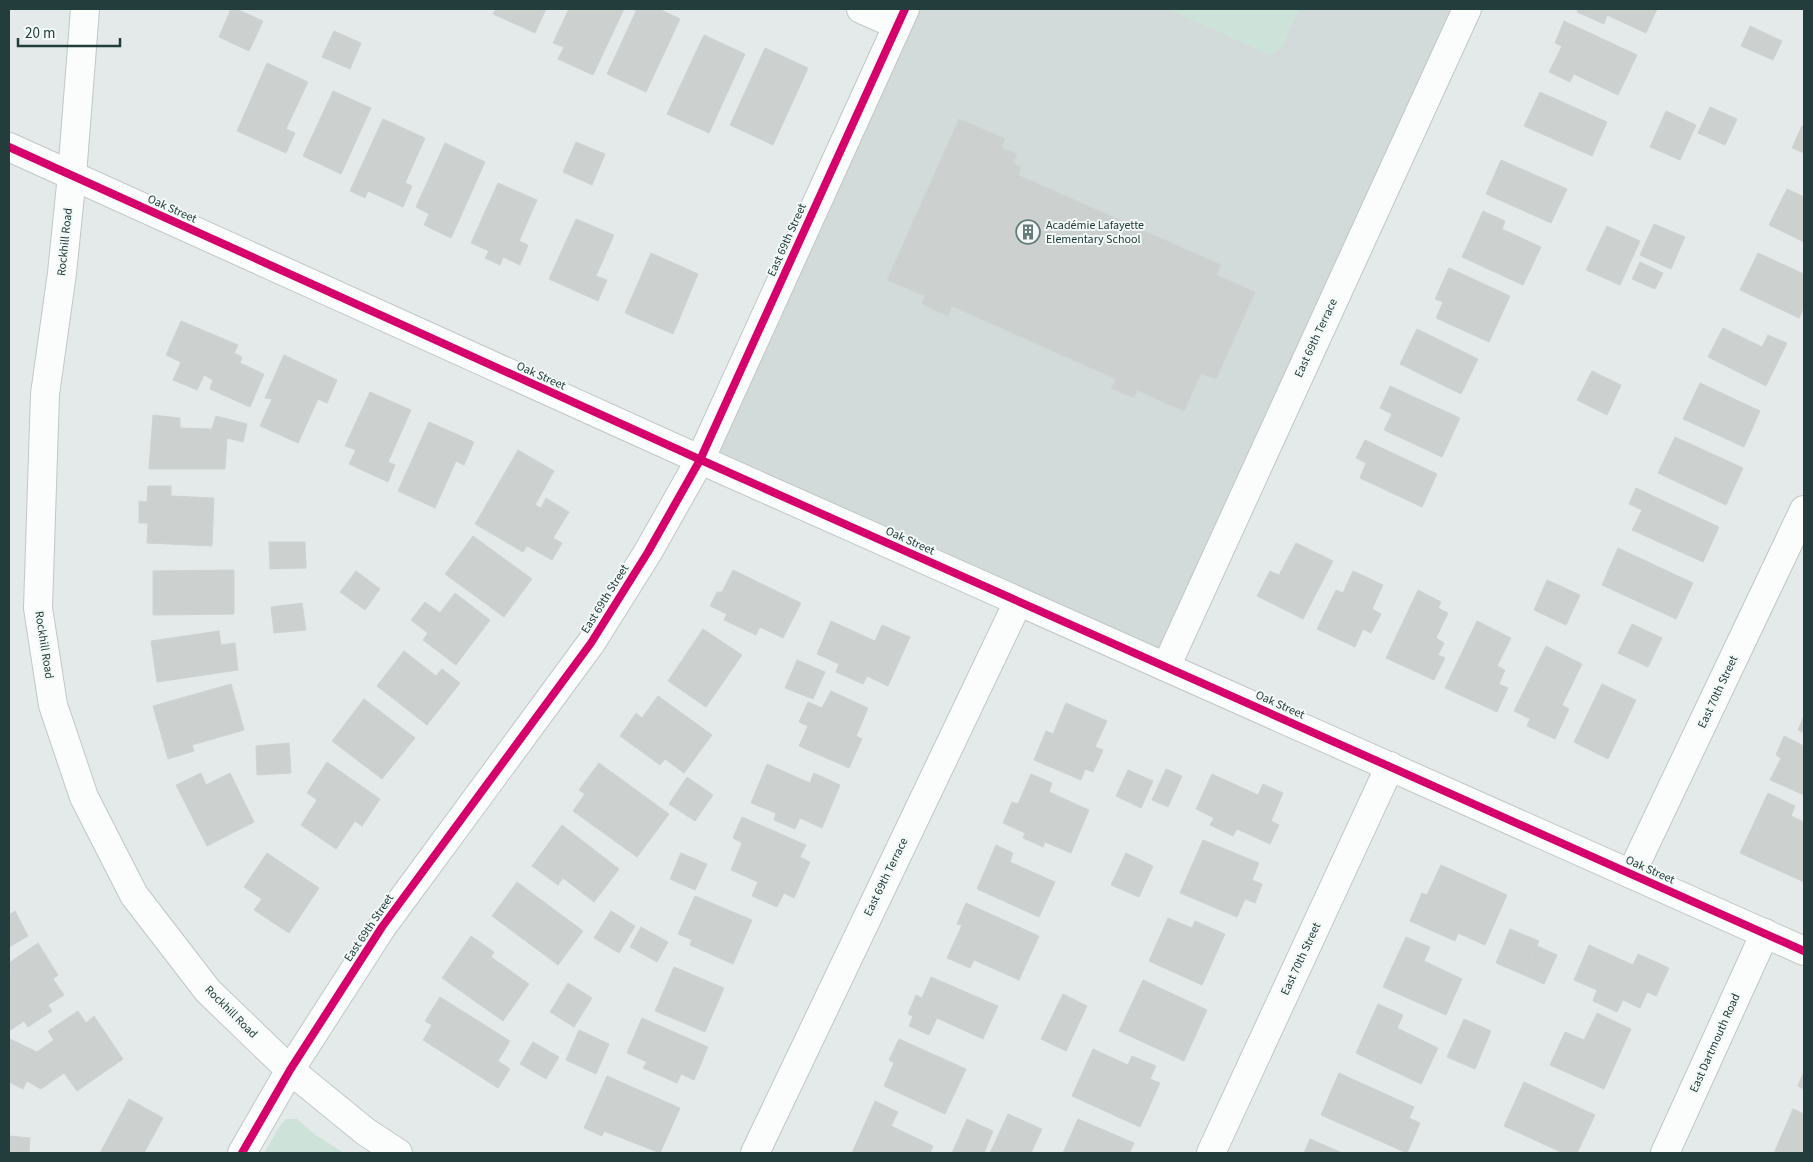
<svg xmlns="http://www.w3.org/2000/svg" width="1813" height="1162" viewBox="0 0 1813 1162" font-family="'Source Sans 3',sans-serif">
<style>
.built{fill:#d2dbd9}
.green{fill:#cde3d9}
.building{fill:#ccd1d0;stroke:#cdd3d2}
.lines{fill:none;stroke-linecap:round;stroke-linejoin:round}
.minor-casing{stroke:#c1c7c6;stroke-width:30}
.minor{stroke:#fbfcfc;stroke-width:28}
.cycleway-casing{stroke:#f3f9f7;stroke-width:11}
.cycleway{stroke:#d6006c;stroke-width:8}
.labels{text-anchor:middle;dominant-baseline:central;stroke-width:4;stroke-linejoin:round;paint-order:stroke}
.street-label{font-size:12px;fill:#223d3c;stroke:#f3f9f7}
.poi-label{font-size:12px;fill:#223d3c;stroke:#f3f9f7;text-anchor:start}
</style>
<rect width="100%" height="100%" fill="#e4eae9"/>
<path class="built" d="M 914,9 L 1456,9 L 1158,651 L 712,452 Z"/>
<g class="green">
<path d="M 1168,9 L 1299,9 L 1281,49 L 1270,55 Z"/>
<path d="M 286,1119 L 297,1119 L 314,1134 L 344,1153 L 264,1153 L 279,1127 Z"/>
</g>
<g class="building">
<path d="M 231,9 L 236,9 L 263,21 L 249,51 L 219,37 Z"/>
<path d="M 496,9 L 546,9 L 535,33 L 493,14 Z"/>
<path d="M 569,9 L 624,9 L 593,75 L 558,59 L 564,47 L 553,43 Z"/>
<path d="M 637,9 L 659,9 L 680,19 L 646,92 L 607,74 Z"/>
<path d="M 1579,9 L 1657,9 L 1646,33 L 1607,15 L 1604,24 L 1577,12 Z"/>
<path d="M 1564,21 L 1637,55 L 1618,95 L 1574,74 L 1570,82 L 1549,72 L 1562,46 L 1555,43 Z"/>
<path d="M 1750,26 L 1782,41 L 1773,60 L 1741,46 Z"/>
<path d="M 334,31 L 361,43 L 350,69 L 322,57 Z"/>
<path d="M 704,35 L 745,54 L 709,133 L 667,114 Z"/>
<path d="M 765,48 L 808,68 L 773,145 L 730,125 Z"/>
<path d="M 267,63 L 308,82 L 286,129 L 295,133 L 286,153 L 237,131 Z"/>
<path d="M 333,91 L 371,108 L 341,174 L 303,156 Z"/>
<path d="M 1540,92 L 1607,122 L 1592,156 L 1524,126 Z"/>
<path d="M 1710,107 L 1737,119 L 1725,145 L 1698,133 Z"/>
<path d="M 1666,111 L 1696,125 L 1680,160 L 1650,147 Z"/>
<path d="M 383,119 L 425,138 L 405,183 L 412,186 L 403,207 L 368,191 L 365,198 L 350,191 Z"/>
<path d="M 959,119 L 1005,139 L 1001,148 L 1017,154 L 1013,163 L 1021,167 L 1018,175 L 1221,265 L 1216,275 L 1255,292 L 1216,379 L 1201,373 L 1184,411 L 1137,390 L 1134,398 L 1111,388 L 1116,379 L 952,306 L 948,316 L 922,304 L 925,296 L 887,280 Z"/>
<path d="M 1802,126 L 1804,126 L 1804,153 L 1792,148 Z"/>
<path d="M 576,142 L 605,154 L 592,185 L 563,172 Z"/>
<path d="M 445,143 L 485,162 L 451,238 L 424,225 L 429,214 L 416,207 Z"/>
<path d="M 1501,160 L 1567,189 L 1551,223 L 1486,194 Z"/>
<path d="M 498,183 L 537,200 L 519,241 L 528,245 L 520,265 L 503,257 L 500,265 L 485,258 L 489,251 L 471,243 Z"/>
<path d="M 1787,189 L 1804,197 L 1804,242 L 1769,225 Z"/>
<path d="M 1483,211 L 1505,221 L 1502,229 L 1541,247 L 1523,285 L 1462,257 Z"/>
<path d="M 576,219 L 614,235 L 596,276 L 607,280 L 598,301 L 549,279 Z"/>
<path d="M 1654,224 L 1685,237 L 1671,269 L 1640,255 Z"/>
<path d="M 1607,226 L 1640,241 L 1620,285 L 1586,270 Z"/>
<path d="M 651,253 L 698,274 L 673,334 L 625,313 Z"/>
<path d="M 1758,253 L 1804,274 L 1804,307 L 1799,318 L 1740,290 Z"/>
<path d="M 1640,262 L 1663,273 L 1655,289 L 1632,279 Z"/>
<path d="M 1449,268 L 1510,296 L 1489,342 L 1436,318 L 1443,302 L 1435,299 Z"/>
<path d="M 181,321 L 238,345 L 234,353 L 242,357 L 240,363 L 264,374 L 250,407 L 210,389 L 213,380 L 204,375 L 197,390 L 173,380 L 181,362 L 166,355 Z"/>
<path d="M 1723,328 L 1762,347 L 1768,335 L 1787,343 L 1766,386 L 1708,357 Z"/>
<path d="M 1417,329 L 1478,359 L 1461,394 L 1400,364 Z"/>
<path d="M 284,355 L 337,380 L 327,403 L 318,399 L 298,443 L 260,426 L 272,399 L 265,398 Z"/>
<path d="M 1592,371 L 1621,385 L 1607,415 L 1577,400 Z"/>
<path d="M 1700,383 L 1760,411 L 1744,447 L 1683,419 Z"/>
<path d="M 1390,386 L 1460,418 L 1442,457 L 1384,430 L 1392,414 L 1380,408 Z"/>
<path d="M 370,392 L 411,410 L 388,462 L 395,465 L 388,482 L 349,464 L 356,450 L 345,446 Z"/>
<path d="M 153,415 L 180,418 L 180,428 L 212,429 L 216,416 L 247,424 L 243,442 L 227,438 L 225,469 L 149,469 Z"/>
<path d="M 429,422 L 474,442 L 464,465 L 456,461 L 435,508 L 398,491 Z"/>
<path d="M 1675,437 L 1743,468 L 1726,505 L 1658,473 Z"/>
<path d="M 1365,440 L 1437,474 L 1422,507 L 1360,478 L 1366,463 L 1356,458 Z"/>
<path d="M 518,450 L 554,471 L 535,505 L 541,508 L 546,498 L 569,512 L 553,538 L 562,543 L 552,560 L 527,546 L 523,552 L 475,524 Z"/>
<path d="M 148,486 L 171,486 L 171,496 L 214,498 L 212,546 L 147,543 L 148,523 L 139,523 L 139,501 L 147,502 Z"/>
<path d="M 1636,488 L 1719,527 L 1703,562 L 1632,530 L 1642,510 L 1629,504 Z"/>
<path d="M 473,536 L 532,579 L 504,617 L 445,574 Z"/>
<path d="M 269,542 L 305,542 L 306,568 L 270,569 Z"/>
<path d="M 1296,543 L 1333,561 L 1303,619 L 1257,596 L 1270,571 L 1279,575 Z"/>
<path d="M 1618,548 L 1693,583 L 1676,619 L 1602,585 Z"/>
<path d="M 234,570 L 234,614 L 153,615 L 153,571 Z"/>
<path d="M 733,570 L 801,603 L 783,638 L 760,627 L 756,635 L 724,620 L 727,614 L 710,606 L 717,592 L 722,592 Z"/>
<path d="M 356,571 L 380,589 L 365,610 L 340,592 Z"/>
<path d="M 1353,571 L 1383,585 L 1372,609 L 1381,614 L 1371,633 L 1363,629 L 1355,647 L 1317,629 L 1336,590 L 1343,593 Z"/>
<path d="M 1547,580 L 1580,595 L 1566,625 L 1534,610 Z"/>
<path d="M 1418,590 L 1441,602 L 1438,608 L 1448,613 L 1436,638 L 1444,643 L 1438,655 L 1445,658 L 1434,680 L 1386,658 Z"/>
<path d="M 455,593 L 490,620 L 456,665 L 423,640 L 428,633 L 411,620 L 425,602 L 440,613 Z"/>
<path d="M 302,603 L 306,630 L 274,633 L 271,607 Z"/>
<path d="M 831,621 L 875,641 L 882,625 L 910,637 L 888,686 L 867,676 L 863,684 L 836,672 L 839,664 L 817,654 Z"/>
<path d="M 1477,621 L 1511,638 L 1497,666 L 1505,670 L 1499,684 L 1508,688 L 1497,712 L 1445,688 Z"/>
<path d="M 1632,624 L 1662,638 L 1648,667 L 1618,653 Z"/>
<path d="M 703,629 L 742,655 L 706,707 L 668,681 Z"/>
<path d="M 219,631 L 221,645 L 235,643 L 238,670 L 157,682 L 151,641 Z"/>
<path d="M 1546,646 L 1582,664 L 1562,705 L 1569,709 L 1555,739 L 1527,726 L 1530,719 L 1514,711 Z"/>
<path d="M 404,651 L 436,676 L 442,669 L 460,683 L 427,725 L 377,686 Z"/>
<path d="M 797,660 L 825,672 L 813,699 L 785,688 Z"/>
<path d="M 231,684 L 244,730 L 192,745 L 194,751 L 168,759 L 153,706 Z"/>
<path d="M 1602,684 L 1636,700 L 1608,759 L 1574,742 Z"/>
<path d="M 831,691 L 868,708 L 856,736 L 862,739 L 849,768 L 799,746 L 808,726 L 799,722 L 808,702 L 822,708 Z"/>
<path d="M 658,696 L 712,735 L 684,773 L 665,759 L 660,765 L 620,736 L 636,713 L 642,718 Z"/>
<path d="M 364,699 L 415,738 L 382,779 L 332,741 Z"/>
<path d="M 1066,703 L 1107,721 L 1095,747 L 1103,750 L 1093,772 L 1085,769 L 1081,780 L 1034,760 L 1046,731 L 1053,734 Z"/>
<path d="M 1804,716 L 1804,733 L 1798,730 Z"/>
<path d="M 1784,736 L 1804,746 L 1804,795 L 1770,780 L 1781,758 L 1776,755 Z"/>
<path d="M 289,743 L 291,773 L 257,775 L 256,746 Z"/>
<path d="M 327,762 L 380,799 L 362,826 L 355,821 L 336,849 L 301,825 L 317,800 L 307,793 Z"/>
<path d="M 599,763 L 669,814 L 637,857 L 573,811 L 585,794 L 579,790 Z"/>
<path d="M 767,764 L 810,783 L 814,773 L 840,785 L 822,828 L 800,818 L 795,829 L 774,820 L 776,813 L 751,803 Z"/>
<path d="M 1166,769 L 1182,776 L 1168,807 L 1152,800 Z"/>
<path d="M 1128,770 L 1153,781 L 1141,808 L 1116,796 Z"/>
<path d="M 201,773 L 206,785 L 230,773 L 254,822 L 207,846 L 176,785 Z"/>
<path d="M 1031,774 L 1052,783 L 1049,792 L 1089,810 L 1071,853 L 1045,842 L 1043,847 L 1023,838 L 1025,833 L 1003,823 L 1012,802 L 1018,804 Z"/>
<path d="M 1212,774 L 1258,795 L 1263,784 L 1283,793 L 1271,821 L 1279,825 L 1270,844 L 1237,829 L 1233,836 L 1210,825 L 1214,818 L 1196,809 Z"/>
<path d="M 687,777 L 713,795 L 695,821 L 669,804 Z"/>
<path d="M 1768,793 L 1795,806 L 1791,816 L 1804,822 L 1804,882 L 1740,853 Z"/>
<path d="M 742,817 L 806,845 L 800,857 L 810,862 L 794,898 L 784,893 L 777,907 L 752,896 L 758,882 L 731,870 L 742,843 L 733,838 Z"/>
<path d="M 562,825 L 619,869 L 594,902 L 563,878 L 558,885 L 532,866 Z"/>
<path d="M 1203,840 L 1259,863 L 1252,880 L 1262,884 L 1255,903 L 1245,899 L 1237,917 L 1180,893 Z"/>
<path d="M 996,845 L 1013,853 L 1010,862 L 1055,882 L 1039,917 L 977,889 Z"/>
<path d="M 267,853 L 319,888 L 289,933 L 254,910 L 262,899 L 244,887 Z"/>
<path d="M 681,853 L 707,864 L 695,890 L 670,879 Z"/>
<path d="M 1126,853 L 1153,866 L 1139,897 L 1111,885 Z"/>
<path d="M 1441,865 L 1507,895 L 1485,945 L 1458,933 L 1455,941 L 1410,921 L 1422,893 L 1427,895 Z"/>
<path d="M 517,882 L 583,931 L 558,965 L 492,916 Z"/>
<path d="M 695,896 L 752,920 L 733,964 L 690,945 L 692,940 L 678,934 Z"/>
<path d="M 966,903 L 1039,936 L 1019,980 L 974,960 L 970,968 L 947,958 L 962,925 L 957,924 Z"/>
<path d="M 15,911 L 28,936 L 9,947 L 9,915 Z"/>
<path d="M 611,911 L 635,926 L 619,953 L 594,938 Z"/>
<path d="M 1168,918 L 1192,928 L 1195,921 L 1225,934 L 1202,985 L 1149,961 Z"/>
<path d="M 641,927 L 668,942 L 657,962 L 630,947 Z"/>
<path d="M 1510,929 L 1539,941 L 1524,975 L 1496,963 Z"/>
<path d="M 471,936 L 494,952 L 491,957 L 529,984 L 503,1021 L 442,978 Z"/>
<path d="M 1406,937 L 1430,947 L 1424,961 L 1462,979 L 1446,1015 L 1383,987 Z"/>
<path d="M 38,943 L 58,975 L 53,979 L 64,995 L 48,1005 L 52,1011 L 28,1027 L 24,1021 L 9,1031 L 9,977 L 11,975 L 9,971 L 9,963 Z"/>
<path d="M 1589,945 L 1633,965 L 1638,954 L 1669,968 L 1656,996 L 1647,992 L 1640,1008 L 1623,1000 L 1617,1012 L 1593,1001 L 1597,990 L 1574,980 Z"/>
<path d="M 1537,946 L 1557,955 L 1544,984 L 1524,975 Z"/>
<path d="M 674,967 L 724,988 L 705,1032 L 655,1011 Z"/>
<path d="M 931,977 L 998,1006 L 983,1039 L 937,1018 L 929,1035 L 909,1026 L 913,1016 L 908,1014 L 916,995 L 922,998 Z"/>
<path d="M 1143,980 L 1207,1010 L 1184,1061 L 1119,1031 Z"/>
<path d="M 568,983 L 592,998 L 574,1027 L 550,1012 Z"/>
<path d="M 1063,994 L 1087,1006 L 1066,1051 L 1041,1039 Z"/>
<path d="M 440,997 L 510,1041 L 498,1061 L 510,1069 L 498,1088 L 423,1040 L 432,1025 L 425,1021 Z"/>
<path d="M 1378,1004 L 1403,1015 L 1397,1028 L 1438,1048 L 1421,1084 L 1356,1053 Z"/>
<path d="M 78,1011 L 86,1023 L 94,1016 L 123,1059 L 77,1091 L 64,1073 L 41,1089 L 27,1081 L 23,1089 L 9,1082 L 10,1039 L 37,1052 L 54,1040 L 48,1031 Z"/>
<path d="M 1597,1013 L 1631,1029 L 1604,1089 L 1550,1065 L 1565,1032 L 1584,1040 Z"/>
<path d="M 642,1018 L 708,1047 L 694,1080 L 681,1074 L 677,1083 L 643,1068 L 647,1062 L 627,1053 Z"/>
<path d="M 1464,1019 L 1491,1031 L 1475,1069 L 1447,1057 Z"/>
<path d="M 579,1030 L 609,1044 L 596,1074 L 566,1060 Z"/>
<path d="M 899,1039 L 966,1069 L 945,1114 L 884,1086 L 894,1063 L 889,1060 Z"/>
<path d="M 533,1042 L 559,1057 L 546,1079 L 520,1064 Z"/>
<path d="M 1093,1049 L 1128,1065 L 1132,1056 L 1156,1066 L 1150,1079 L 1160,1083 L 1140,1127 L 1072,1096 Z"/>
<path d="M 1804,1071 L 1804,1089 L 1798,1086 Z"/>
<path d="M 1339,1073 L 1414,1107 L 1409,1118 L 1420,1123 L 1407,1153 L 1321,1115 Z"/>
<path d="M 607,1076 L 680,1108 L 660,1153 L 604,1131 L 602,1136 L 584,1128 Z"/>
<path d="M 1524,1082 L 1595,1115 L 1577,1153 L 1563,1153 L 1504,1126 Z"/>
<path d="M 129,1099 L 163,1118 L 144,1153 L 100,1153 Z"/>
<path d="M 875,1101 L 898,1112 L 891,1126 L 933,1146 L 930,1153 L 852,1153 Z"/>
<path d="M 1793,1109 L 1804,1114 L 1804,1153 L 1774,1153 Z"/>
<path d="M 1008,1114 L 1042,1129 L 1031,1153 L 990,1153 Z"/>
<path d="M 967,1119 L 993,1131 L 984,1153 L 952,1153 Z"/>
<path d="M 1078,1119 L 1134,1143 L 1130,1152 L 1132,1153 L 1063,1153 Z"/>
<path d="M 9,1136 L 30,1138 L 29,1153 L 9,1153 Z"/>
<path d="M 1310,1139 L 1340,1152 L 1304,1153 Z"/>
</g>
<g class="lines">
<g class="minor-casing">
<g id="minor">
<path d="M 85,9 L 72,175 L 62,273 L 45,394 L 38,608 L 53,705 L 84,797 L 134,895 L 208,991 L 290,1070 L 366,1132 L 398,1153"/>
<path d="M 861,9 L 897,25"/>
<path d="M 9,147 L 721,469 L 1804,951"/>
<path d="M 1166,667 L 1467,9"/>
<path d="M 1631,874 L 1804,510"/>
<path d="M 242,1153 L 290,1070 L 382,927 L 591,643 L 648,552 L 700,460 L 905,9"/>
<path d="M 755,1153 L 1018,602"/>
<path d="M 1211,1153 L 1390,766"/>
<path d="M 1665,1153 L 1765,933"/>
</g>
</g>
<use href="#minor" class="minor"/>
<g class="cycleway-casing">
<g id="cycleway">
<path d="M 9,147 L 721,469 L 1804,951"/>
<path d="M 242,1153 L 290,1070 L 382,927 L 591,643 L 648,552 L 700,460 L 905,9"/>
</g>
</g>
<use href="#cycleway" class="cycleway"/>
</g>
<defs>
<g id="building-ring" transform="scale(1.25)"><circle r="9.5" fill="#f3f9f7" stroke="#667a79" stroke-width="1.5"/><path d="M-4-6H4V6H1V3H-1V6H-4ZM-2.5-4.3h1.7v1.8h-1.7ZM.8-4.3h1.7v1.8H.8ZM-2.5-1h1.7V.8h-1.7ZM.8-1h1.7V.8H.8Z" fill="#667a79"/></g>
</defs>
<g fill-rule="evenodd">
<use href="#building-ring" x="1028" y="232"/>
</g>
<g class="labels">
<g class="street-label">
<text transform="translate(172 209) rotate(24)">Oak Street</text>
<text transform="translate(787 240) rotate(-66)">East 69th Street</text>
<text transform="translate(65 242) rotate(-84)">Rockhill Road</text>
<text transform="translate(1316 338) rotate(-65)">East 69th Terrace</text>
<text transform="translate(541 376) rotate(24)">Oak Street</text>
<text transform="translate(910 541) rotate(24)">Oak Street</text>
<text transform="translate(605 599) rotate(-58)">East 69th Street</text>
<text transform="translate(44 645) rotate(81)">Rockhill Road</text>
<text transform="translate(1718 692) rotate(-65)">East 70th Street</text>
<text transform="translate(1280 705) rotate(24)">Oak Street</text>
<text transform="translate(1650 870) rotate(24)">Oak Street</text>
<text transform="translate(886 877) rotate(-64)">East 69th Terrace</text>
<text transform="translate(369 928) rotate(-56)">East 69th Street</text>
<text transform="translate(1301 959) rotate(-65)">East 70th Street</text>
<text transform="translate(231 1012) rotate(45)">Rockhill Road</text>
<text transform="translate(1715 1043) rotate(-66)">East Dartmouth Road</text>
</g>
<g class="poi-label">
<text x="1046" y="225">Académie Lafayette<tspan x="1046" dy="14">Elementary School</tspan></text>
</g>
</g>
<rect width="1813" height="1162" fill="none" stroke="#223d3c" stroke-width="20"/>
<path d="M18 38v8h102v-8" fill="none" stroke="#223d3c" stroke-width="2.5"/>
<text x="25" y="38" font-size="15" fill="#223d3c" stroke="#f3f9f7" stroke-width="4" paint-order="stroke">20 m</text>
</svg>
